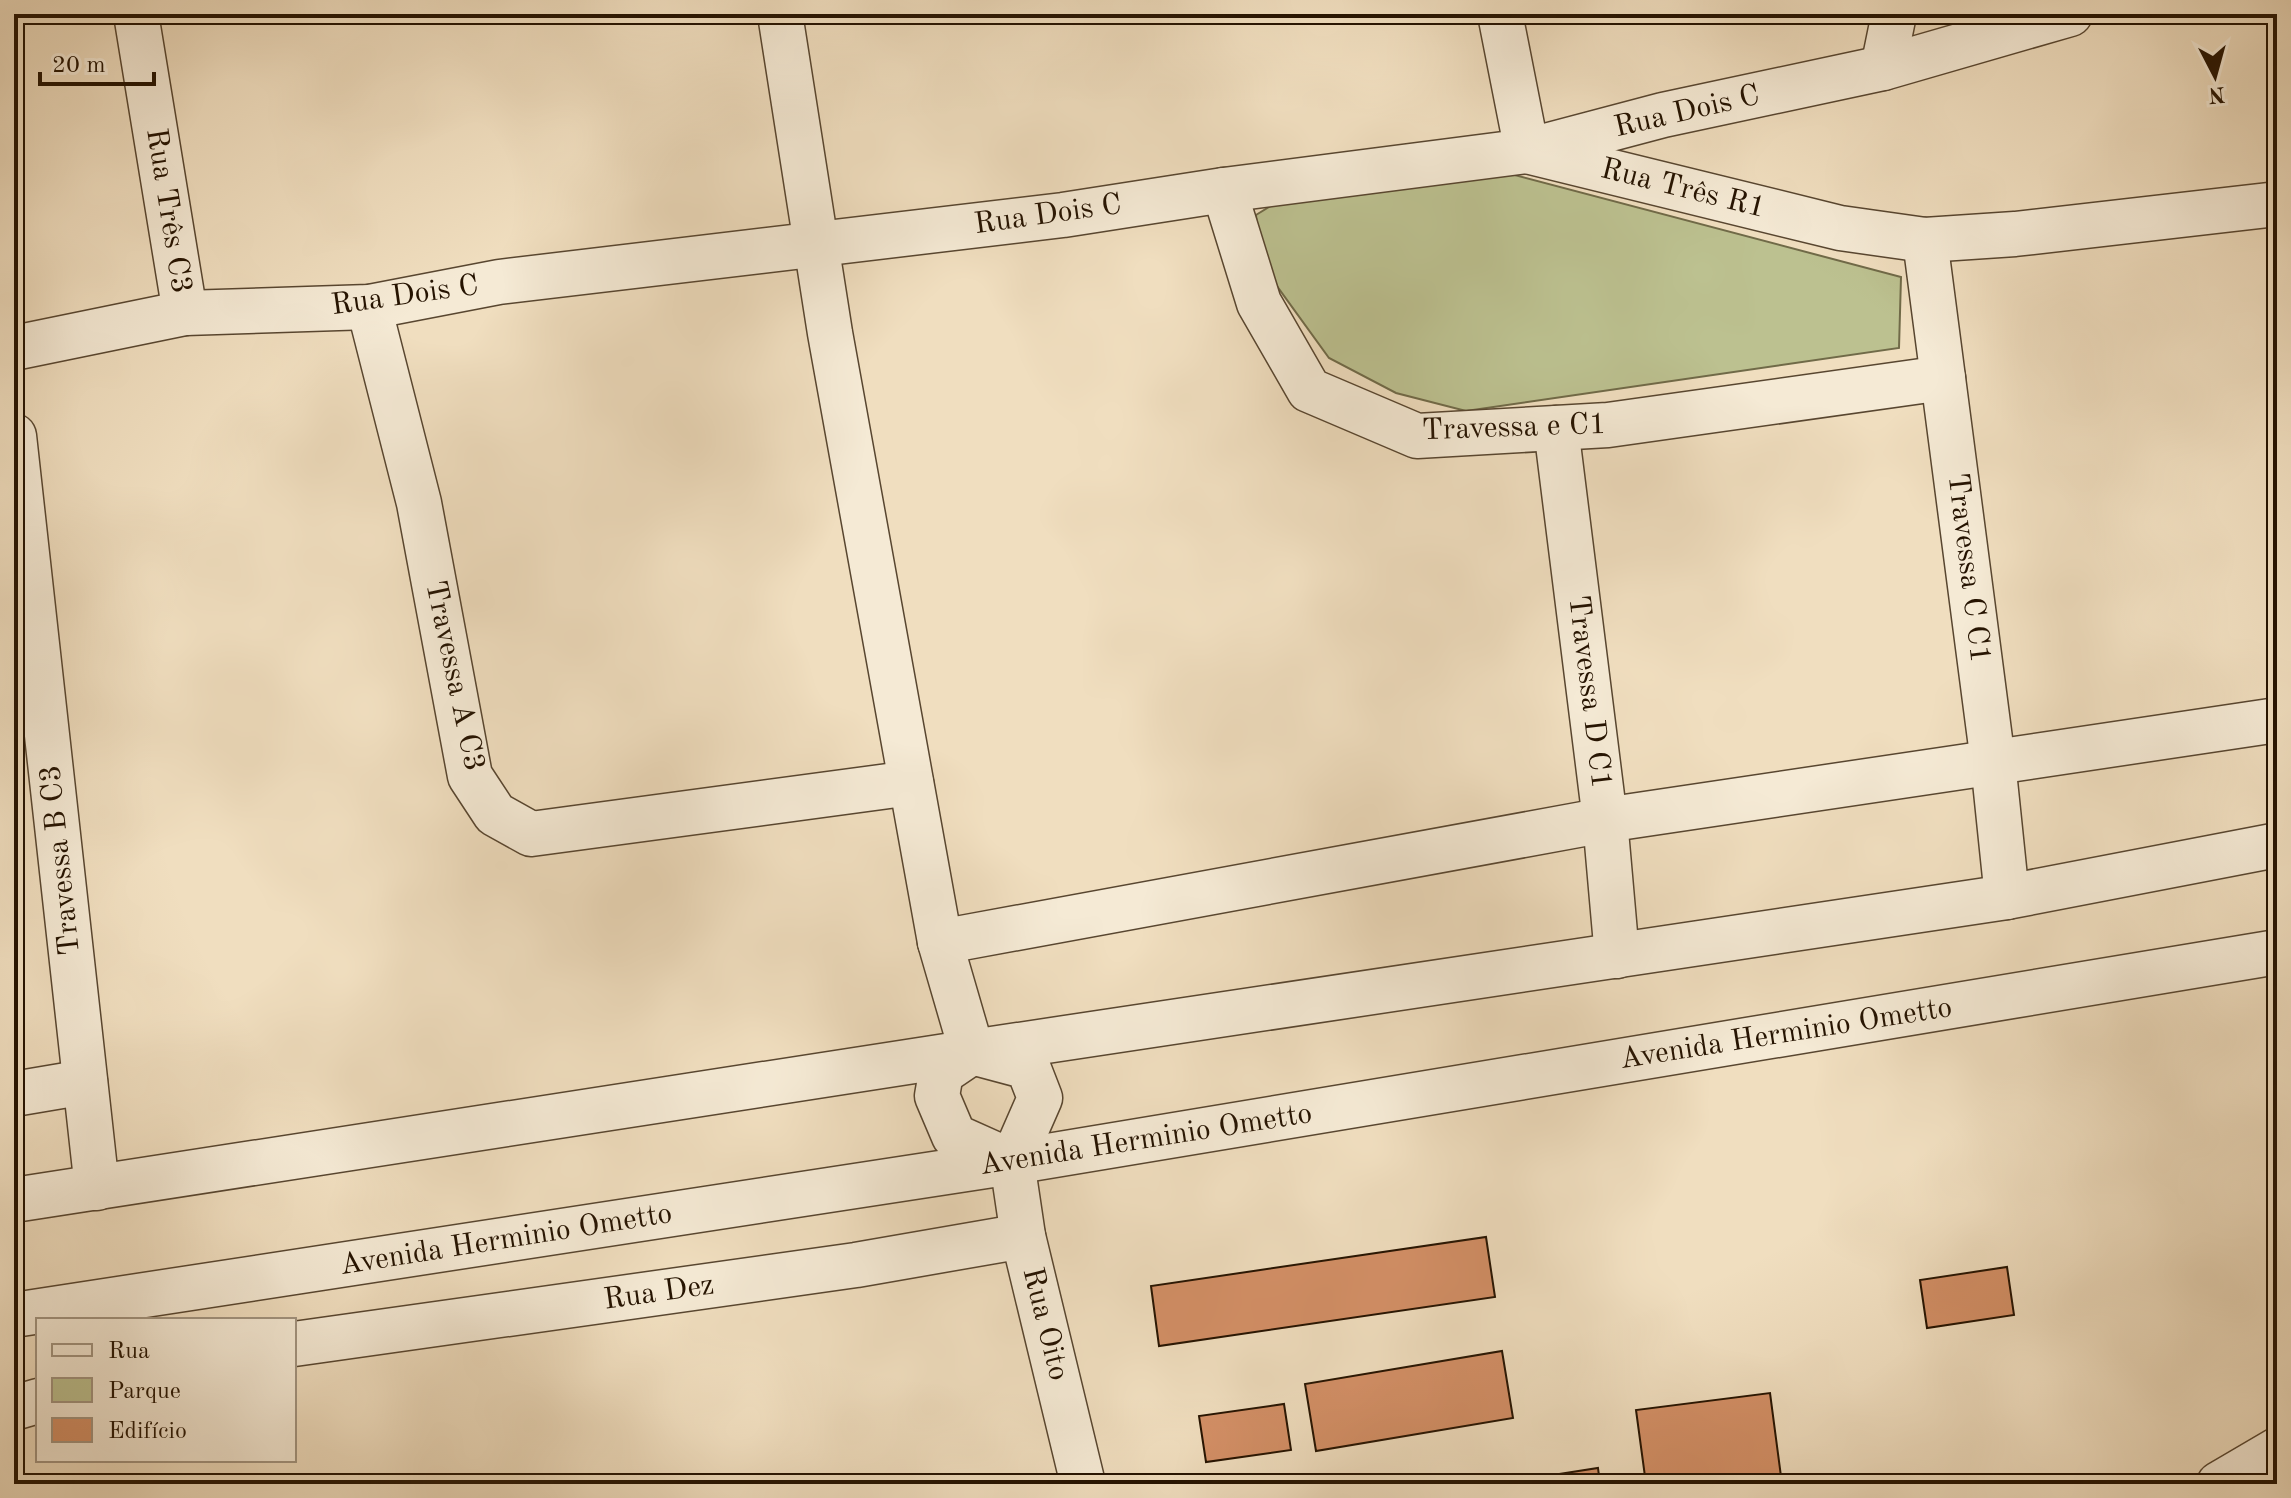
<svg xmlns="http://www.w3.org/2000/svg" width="2291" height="1498" viewBox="0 0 2291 1498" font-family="'Old Standard TT',serif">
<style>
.park{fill:#bcc190;stroke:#706a48;stroke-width:2}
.building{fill:#d49067;stroke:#251301;stroke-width:2}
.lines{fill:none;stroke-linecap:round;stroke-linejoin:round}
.minor-casing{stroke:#584630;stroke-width:47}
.minor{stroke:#f5ead5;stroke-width:44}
.labels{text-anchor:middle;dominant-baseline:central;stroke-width:6;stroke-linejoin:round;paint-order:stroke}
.street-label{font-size:30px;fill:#251301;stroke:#f5ead5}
</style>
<rect width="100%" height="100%" fill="#f0debf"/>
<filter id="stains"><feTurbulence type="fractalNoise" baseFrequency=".0025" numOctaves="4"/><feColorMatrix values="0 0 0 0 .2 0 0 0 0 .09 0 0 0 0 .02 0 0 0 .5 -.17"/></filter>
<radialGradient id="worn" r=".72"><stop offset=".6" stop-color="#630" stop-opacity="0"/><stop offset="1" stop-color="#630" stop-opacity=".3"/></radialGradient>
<path class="park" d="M 1488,168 L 1901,277 L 1899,348 L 1466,411 L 1396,393 L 1329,358 L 1261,264 L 1256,215 L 1285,197 Z"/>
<g class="building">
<path d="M 1486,1237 L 1495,1297 L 1159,1346 L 1151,1286 Z"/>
<path d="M 2007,1267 L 2014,1315 L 1927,1328 L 1920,1280 Z"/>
<path d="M 1502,1351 L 1513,1418 L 1316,1451 L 1305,1384 Z"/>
<path d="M 1770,1393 L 1782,1484 L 1646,1484 L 1636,1410 Z"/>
<path d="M 1284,1404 L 1291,1450 L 1206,1462 L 1199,1416 Z"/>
<path d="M 1598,1468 L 1600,1484 L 1533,1484 L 1533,1478 Z"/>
</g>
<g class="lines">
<g class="minor-casing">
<g id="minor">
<path d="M 136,14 L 185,313"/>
<path d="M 780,14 L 830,333 L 940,942 L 972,1052"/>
<path d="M 1500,14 L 1527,151 L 1840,228 L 1925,240 L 2015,234 L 2277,204"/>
<path d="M 1883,68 L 1894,14"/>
<path d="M 1224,190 L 1259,303 L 1309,390 L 1417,436 L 1608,425 L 1943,378"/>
<path d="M 1925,240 L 1993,762 L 2007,897"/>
<path d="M 369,307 L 419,503 L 470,776 L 495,814 L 531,834 L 911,783"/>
<path d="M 14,348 L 185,313 L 369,307 L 499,282 L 1063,215 L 1224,190 L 1527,151 L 1663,115 L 1883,68 L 2070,14"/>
<path d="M 1556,428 L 1605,820 L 1617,956"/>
<path d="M 14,436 L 97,1188"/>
<path d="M 940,942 L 1605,820 L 2277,720"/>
<path d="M 972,1052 L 1028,1067 L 1040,1098 L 1012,1162 L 954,1136 L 937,1096 L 941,1073 Z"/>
<path d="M 14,1094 L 85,1082"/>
<path d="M 1012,1162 L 1023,1236 L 1083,1484"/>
<path d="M 14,1200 L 972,1052 L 2007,897 L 2277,845"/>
<path d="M 14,1315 L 1012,1162 L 2277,952"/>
<path d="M 294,1344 L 856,1265 L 1023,1236"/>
<path d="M 14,1408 L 38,1401"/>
<path d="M 2219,1484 L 2277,1450"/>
</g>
</g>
<use href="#minor" class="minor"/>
</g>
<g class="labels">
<g class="street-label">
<text transform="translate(1687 112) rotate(-13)">Rua Dois C</text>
<text transform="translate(1683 189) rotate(14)">Rua Três R1</text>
<text transform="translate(168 211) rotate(81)">Rua Três C3</text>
<text transform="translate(1048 215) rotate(-8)">Rua Dois C</text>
<text transform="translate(405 296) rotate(-8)">Rua Dois C</text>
<text transform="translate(1514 428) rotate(-2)">Travessa e C1</text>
<text transform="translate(1968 568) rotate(83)">Travessa C C1</text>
<text transform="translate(454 676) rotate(78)">Travessa A C3</text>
<text transform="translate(1589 692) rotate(83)">Travessa D C1</text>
<text transform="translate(61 860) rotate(-96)">Travessa B C3</text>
<text transform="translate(1786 1034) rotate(-9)">Avenida Herminio Ometto</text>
<text transform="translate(1146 1140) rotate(-9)">Avenida Herminio Ometto</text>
<text transform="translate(506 1240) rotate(-9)">Avenida Herminio Ometto</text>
<text transform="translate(659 1293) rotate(-8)">Rua Dez</text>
<text transform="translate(1045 1324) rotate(76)">Rua Oito</text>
</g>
</g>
<rect width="2291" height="1498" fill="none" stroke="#f0debf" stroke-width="48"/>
<rect x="16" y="16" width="2259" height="1466" fill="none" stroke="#251301" stroke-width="4"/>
<rect x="24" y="24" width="2243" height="1450" fill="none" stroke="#251301" stroke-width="2"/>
<rect x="36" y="1318" width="260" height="144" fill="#f5ead5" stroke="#a29480" stroke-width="2"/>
<rect x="52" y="1344" width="40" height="12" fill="#f5ead5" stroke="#a29480" stroke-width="2"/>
<text x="108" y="1358" font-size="24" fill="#251301">Rua</text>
<rect x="52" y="1378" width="40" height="24" fill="#bcc190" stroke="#a29480" stroke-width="2"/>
<text x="108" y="1398" font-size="24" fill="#251301">Parque</text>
<rect x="52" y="1418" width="40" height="24" fill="#d49067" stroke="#a29480" stroke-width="2"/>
<text x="108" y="1438" font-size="24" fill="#251301">Edifício</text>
<g transform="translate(2215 76) rotate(174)" stroke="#f5ead5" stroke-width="6" paint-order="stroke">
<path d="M0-6L14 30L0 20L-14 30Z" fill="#251301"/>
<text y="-12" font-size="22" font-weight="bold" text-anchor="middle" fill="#251301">N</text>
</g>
<path d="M40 72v12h114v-12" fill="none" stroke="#251301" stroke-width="4"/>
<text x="52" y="72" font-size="24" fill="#251301" stroke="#f5ead5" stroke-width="6" paint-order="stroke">20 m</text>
<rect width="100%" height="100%" filter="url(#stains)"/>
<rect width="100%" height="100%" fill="url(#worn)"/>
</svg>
